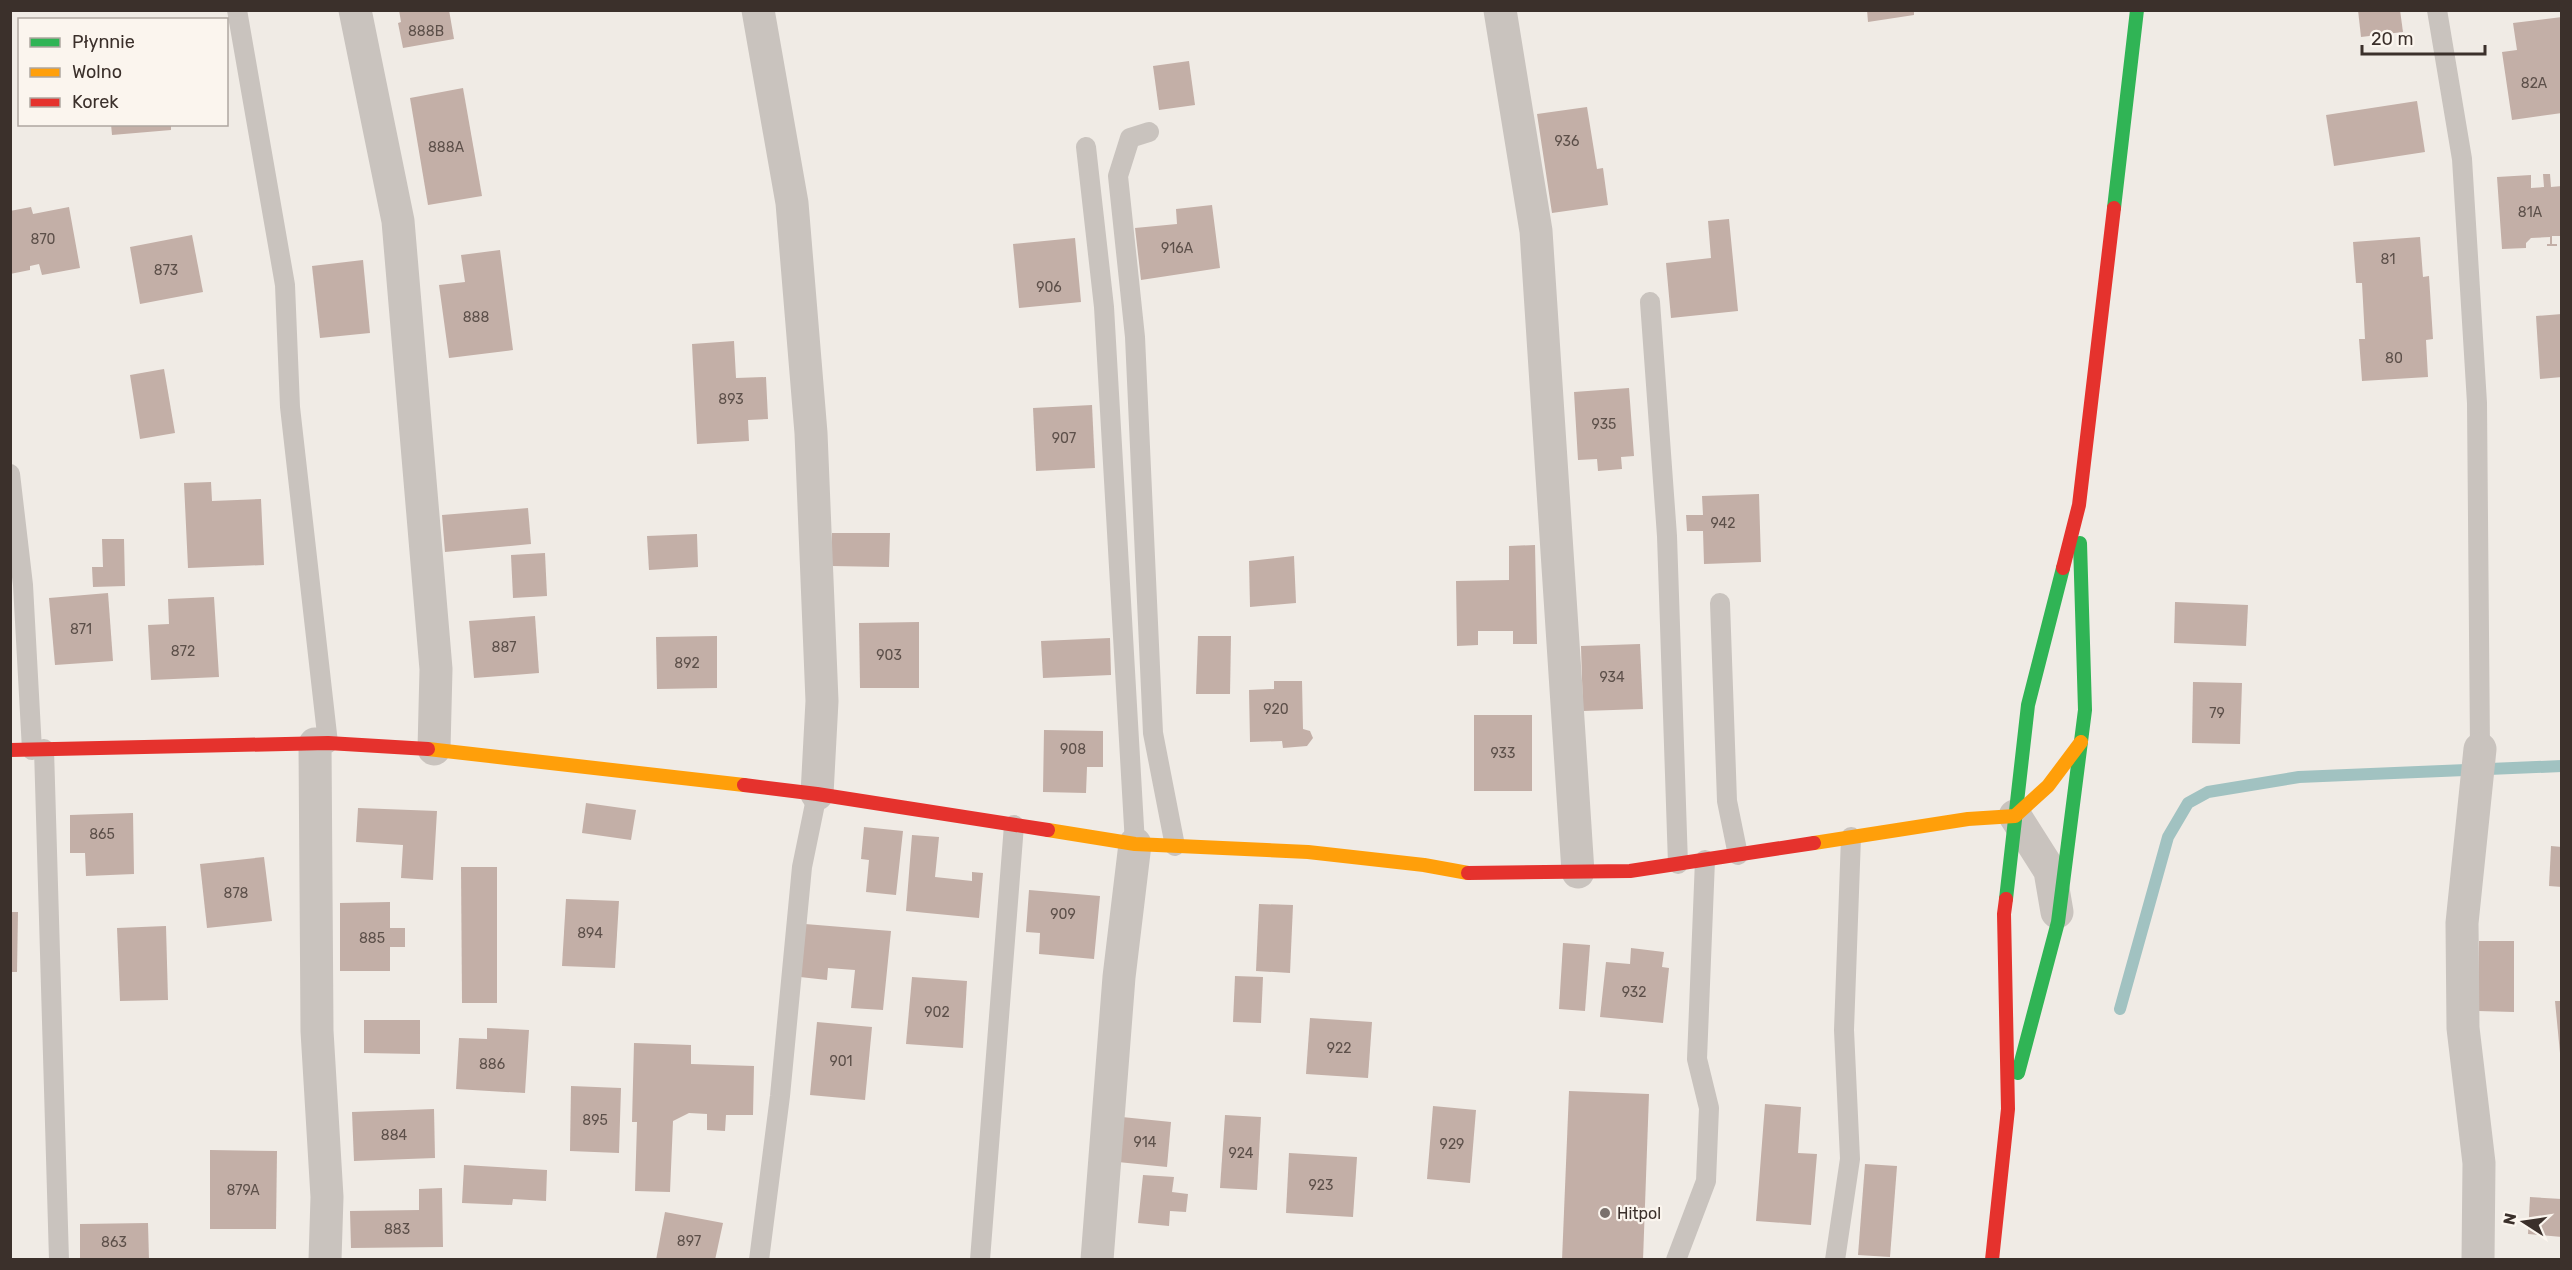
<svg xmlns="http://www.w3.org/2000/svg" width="2572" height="1270" viewBox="0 0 2572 1270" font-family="Rubik,sans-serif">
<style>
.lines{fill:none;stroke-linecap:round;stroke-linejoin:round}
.stream{stroke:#a1c2c1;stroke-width:12}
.building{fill:#c3afa7}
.lane{stroke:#c9c3be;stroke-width:20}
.street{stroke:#c9c3be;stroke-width:33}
.fast{stroke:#30b455;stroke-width:14}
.slow{stroke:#ff9f0a;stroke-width:14}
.jam{stroke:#e5322d;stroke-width:14}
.poi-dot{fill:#7a716c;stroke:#fbf5ee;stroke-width:2}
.labels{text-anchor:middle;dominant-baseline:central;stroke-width:4.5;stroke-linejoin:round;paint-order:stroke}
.number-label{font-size:14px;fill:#5d504a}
.poi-label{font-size:16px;fill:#3b302b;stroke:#fbf5ee;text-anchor:start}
</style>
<rect width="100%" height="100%" fill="#f0ebe5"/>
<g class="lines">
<path class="stream" d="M 2120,1009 L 2168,837 L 2188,803 L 2208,792 L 2299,777 L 2562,766"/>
</g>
<g class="building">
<path d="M 399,10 L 449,10 L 454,39 L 403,48 L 398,23 L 401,22 Z"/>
<path d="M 1867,10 L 1914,10 L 1914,15 L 1868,22 Z"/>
<path d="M 2358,10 L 2400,10 L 2403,32 L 2361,37 Z"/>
<path d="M 2562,17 L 2562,113 L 2512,120 L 2502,52 L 2517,50 L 2513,23 Z"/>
<path d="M 1189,61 L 1195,105 L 1159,110 L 1153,66 Z"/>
<path d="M 463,88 L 482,196 L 428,205 L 410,98 Z"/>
<path d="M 2417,101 L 2425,152 L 2334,166 L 2326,115 Z"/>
<path d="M 1587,107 L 1597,169 L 1603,168 L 1608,205 L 1552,213 L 1537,114 Z"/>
<path d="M 111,124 L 171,124 L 171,130 L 112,135 Z"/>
<path d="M 2543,174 L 2550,174 L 2551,187 L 2562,186 L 2562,236 L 2552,236 L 2552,244 L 2557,244 L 2557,246 L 2547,246 L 2547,244 L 2550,244 L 2550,237 L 2531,238 L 2526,243 L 2526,248 L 2502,249 L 2497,177 L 2531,175 L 2531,188 L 2544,187 Z"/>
<path d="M 1212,205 L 1220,268 L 1141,280 L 1135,228 L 1177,224 L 1176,209 Z"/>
<path d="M 31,207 L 33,214 L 69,207 L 80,268 L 42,275 L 39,264 L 30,266 L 30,270 L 10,274 L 10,211 Z"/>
<path d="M 1729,219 L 1738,311 L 1671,318 L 1666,263 L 1711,258 L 1708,221 Z"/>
<path d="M 192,235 L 203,292 L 140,304 L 130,247 Z"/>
<path d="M 2420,237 L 2423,277 L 2429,276 L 2433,339 L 2426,340 L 2428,377 L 2362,381 L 2359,339 L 2365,339 L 2362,283 L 2356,283 L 2353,242 Z"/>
<path d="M 1075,238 L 1081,302 L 1019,308 L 1013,244 Z"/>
<path d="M 500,250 L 513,350 L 449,358 L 439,285 L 465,282 L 461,255 Z"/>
<path d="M 363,260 L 370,333 L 320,338 L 312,266 Z"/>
<path d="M 2562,314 L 2562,377 L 2540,379 L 2536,316 Z"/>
<path d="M 734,341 L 736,378 L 766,377 L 768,419 L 748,420 L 749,441 L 697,444 L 692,344 Z"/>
<path d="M 164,369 L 175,433 L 140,439 L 130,375 Z"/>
<path d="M 1629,388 L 1634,456 L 1621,457 L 1622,469 L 1598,471 L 1597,459 L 1578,460 L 1574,392 Z"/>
<path d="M 1092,405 L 1095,468 L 1036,471 L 1033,408 Z"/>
<path d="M 211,482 L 212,501 L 261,499 L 264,565 L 188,568 L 184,483 Z"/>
<path d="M 1759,494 L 1761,562 L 1704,564 L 1703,531 L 1687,531 L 1686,515 L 1703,515 L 1702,496 Z"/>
<path d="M 528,508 L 531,544 L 445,552 L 442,515 Z"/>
<path d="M 832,533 L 890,533 L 889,567 L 831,566 Z"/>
<path d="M 697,534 L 698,567 L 649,570 L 647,536 Z"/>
<path d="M 102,539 L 124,539 L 125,586 L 93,587 L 92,567 L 103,567 Z"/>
<path d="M 1535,545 L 1537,644 L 1513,644 L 1513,631 L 1478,631 L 1478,645 L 1457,646 L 1456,581 L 1509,580 L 1509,546 Z"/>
<path d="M 545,553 L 547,596 L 513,598 L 511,555 Z"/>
<path d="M 1294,556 L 1296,603 L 1250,607 L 1249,561 Z"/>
<path d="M 108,593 L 113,661 L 55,665 L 49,598 Z"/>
<path d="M 214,597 L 219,677 L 151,680 L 148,625 L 169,624 L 168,599 Z"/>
<path d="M 2175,602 L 2248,605 L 2246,646 L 2174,643 Z"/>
<path d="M 535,616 L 539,673 L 474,678 L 469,621 Z"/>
<path d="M 919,622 L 919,688 L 860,688 L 859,623 Z"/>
<path d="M 717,636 L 717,688 L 657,689 L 656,637 Z"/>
<path d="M 1198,636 L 1231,636 L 1230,694 L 1196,694 Z"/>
<path d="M 1110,638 L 1111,675 L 1043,678 L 1041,641 Z"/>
<path d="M 1640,644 L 1643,709 L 1583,711 L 1581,646 Z"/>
<path d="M 1274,681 L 1302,681 L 1303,729 L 1310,731 L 1313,738 L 1307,746 L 1283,748 L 1282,741 L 1250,742 L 1249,690 L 1274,689 Z"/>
<path d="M 2193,682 L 2242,683 L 2240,744 L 2192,743 Z"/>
<rect x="1474" y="715" width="58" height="76"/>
<path d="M 1044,730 L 1103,731 L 1103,767 L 1087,767 L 1086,793 L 1043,792 Z"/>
<path d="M 586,803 L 636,810 L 631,840 L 582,833 Z"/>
<path d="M 358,808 L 437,811 L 433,880 L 401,878 L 403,845 L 356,842 Z"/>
<path d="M 133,813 L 134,874 L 86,876 L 85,853 L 70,853 L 70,815 Z"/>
<path d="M 864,827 L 903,831 L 896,895 L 866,892 L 869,860 L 861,859 Z"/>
<path d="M 912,835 L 939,837 L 935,877 L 972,881 L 972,872 L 983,873 L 979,918 L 906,911 Z"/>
<path d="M 2551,846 L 2562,847 L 2562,887 L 2549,886 Z"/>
<path d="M 264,857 L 272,921 L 207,928 L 200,864 Z"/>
<path d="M 461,867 L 497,867 L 497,1003 L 462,1003 Z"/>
<path d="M 1029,890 L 1100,896 L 1094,959 L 1039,954 L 1040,933 L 1026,932 Z"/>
<path d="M 566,899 L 619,901 L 615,968 L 562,966 Z"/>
<path d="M 390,902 L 390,928 L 405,928 L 405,947 L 390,947 L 390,971 L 340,971 L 340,903 Z"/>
<path d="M 1259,904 L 1293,905 L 1290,973 L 1256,971 Z"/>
<path d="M 10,912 L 18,912 L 17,972 L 10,972 Z"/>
<path d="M 805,924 L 891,931 L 883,1010 L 851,1008 L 855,970 L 828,968 L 827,980 L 800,977 Z"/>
<path d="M 166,926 L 168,1000 L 120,1001 L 117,928 Z"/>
<path d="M 2479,941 L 2514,941 L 2514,1012 L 2478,1011 Z"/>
<path d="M 1563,943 L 1590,945 L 1585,1011 L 1559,1009 Z"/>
<path d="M 1631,948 L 1664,952 L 1662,967 L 1669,968 L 1663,1023 L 1600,1017 L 1606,962 L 1630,964 Z"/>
<path d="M 1235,976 L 1263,977 L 1261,1023 L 1233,1022 Z"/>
<path d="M 912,977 L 967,981 L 963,1048 L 906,1044 Z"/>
<path d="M 2555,1001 L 2562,1001 L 2562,1053 L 2560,1053 Z"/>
<path d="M 1310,1018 L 1372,1022 L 1368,1078 L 1306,1074 Z"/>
<path d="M 364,1020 L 420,1020 L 420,1054 L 364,1053 Z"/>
<path d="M 817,1022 L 872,1027 L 865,1100 L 810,1095 Z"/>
<path d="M 487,1028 L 529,1030 L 525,1093 L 456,1089 L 459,1038 L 487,1039 Z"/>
<path d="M 634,1043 L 691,1045 L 691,1064 L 754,1066 L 753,1115 L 726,1115 L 725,1131 L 707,1130 L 707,1114 L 689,1113 L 673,1121 L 670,1192 L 635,1191 L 637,1122 L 632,1122 Z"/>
<path d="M 571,1086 L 621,1088 L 619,1153 L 570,1151 Z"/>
<path d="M 1569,1091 L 1649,1094 L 1643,1260 L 1562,1260 Z"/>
<path d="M 1765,1104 L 1801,1107 L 1798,1153 L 1817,1154 L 1811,1225 L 1756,1221 Z"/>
<path d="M 1433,1106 L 1476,1110 L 1470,1183 L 1427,1179 Z"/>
<path d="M 434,1109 L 435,1158 L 354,1161 L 352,1112 Z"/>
<path d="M 1225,1115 L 1261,1117 L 1257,1190 L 1220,1188 Z"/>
<path d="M 1122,1117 L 1171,1122 L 1167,1167 L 1118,1162 Z"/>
<path d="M 210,1150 L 277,1151 L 276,1229 L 210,1229 Z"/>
<path d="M 1289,1153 L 1357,1157 L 1353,1217 L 1286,1213 Z"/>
<path d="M 1865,1164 L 1897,1166 L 1890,1257 L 1858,1255 Z"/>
<path d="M 464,1165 L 547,1170 L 546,1201 L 513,1199 L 512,1205 L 462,1203 Z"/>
<path d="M 1143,1175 L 1174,1177 L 1172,1192 L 1188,1194 L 1186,1212 L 1170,1211 L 1169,1226 L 1138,1223 Z"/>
<path d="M 442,1188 L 443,1247 L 351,1248 L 350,1211 L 419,1210 L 419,1189 Z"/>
<path d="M 2530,1197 L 2562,1199 L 2562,1237 L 2528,1234 Z"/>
<path d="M 665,1212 L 723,1223 L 715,1260 L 656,1260 Z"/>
<path d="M 148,1223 L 149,1260 L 80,1260 L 80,1224 Z"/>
</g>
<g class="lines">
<g class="lane">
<path d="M 237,10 L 285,285 L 290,407 L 328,743"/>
<path d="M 2437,10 L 2462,159 L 2477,403 L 2480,749"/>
<path d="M 1149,132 L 1130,138 L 1118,176 L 1135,337 L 1153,733 L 1175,846"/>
<path d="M 1086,147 L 1104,307 L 1135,844"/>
<path d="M 1650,302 L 1667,536 L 1678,864"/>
<path d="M 10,474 L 23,585 L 32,750"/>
<path d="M 1720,603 L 1727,801 L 1738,855"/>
<path d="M 44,749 L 59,1260"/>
<path d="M 759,1260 L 780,1096 L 802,867 L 817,794"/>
<path d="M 980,1260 L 1014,825"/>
<path d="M 1676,1260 L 1706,1181 L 1709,1108 L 1697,1059 L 1705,860"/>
<path d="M 1835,1260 L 1850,1159 L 1844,1030 L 1851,837"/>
</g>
<g class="street">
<path d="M 355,10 L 398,221 L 436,669 L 434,749"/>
<path d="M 758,10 L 792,203 L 811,433 L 822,701 L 817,794"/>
<path d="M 1500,10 L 1536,231 L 1578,872"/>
<path d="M 315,744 L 317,1031 L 327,1197 L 325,1260"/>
<path d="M 2015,816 L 2050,871 L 2057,912"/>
<path d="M 1097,1260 L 1119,977 L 1135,844"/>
<path d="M 2478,1260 L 2479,1163 L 2463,1028 L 2462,923 L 2480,749"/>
</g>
<g class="fast">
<path d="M 2114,208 L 2137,10"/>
<path d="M 2006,899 L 2028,705 L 2063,568"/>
<path d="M 2018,1073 L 2058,922 L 2085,710 L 2080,543"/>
</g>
<g class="slow">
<path d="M 428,749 L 744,785"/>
<path d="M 1048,830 L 1135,844 L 1308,852 L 1424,865 L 1468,873"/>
<path d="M 1814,843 L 1968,819 L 2015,816 L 2048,786 L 2081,742"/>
</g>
<g class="jam">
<path d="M 2063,568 L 2079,505 L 2114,208"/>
<path d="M 10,750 L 328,743 L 428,749"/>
<path d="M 744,785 L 817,794 L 1048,830"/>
<path d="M 1468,873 L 1630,871 L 1814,843"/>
<path d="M 1992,1260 L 2008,1109 L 2004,914 L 2006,899"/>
</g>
</g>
<circle class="poi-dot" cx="1605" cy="1213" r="6"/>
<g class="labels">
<g class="number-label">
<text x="426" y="31">888B</text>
<text x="2534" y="83">82A</text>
<text x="1567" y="141">936</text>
<text x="446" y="147">888A</text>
<text x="2530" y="212">81A</text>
<text x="43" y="239">870</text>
<text x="1177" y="248">916A</text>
<text x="2388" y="259">81</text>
<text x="166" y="270">873</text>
<text x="1049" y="287">906</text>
<text x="476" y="317">888</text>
<text x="2394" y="358">80</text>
<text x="731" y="399">893</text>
<text x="1604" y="424">935</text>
<text x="1064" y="438">907</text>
<text x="1723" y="523">942</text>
<text x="81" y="629">871</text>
<text x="504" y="647">887</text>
<text x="183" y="651">872</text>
<text x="889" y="655">903</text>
<text x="687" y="663">892</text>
<text x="1612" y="677">934</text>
<text x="1276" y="709">920</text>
<text x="2217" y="713">79</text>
<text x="1073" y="749">908</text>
<text x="1503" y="753">933</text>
<text x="102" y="834">865</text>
<text x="236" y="893">878</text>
<text x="1063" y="914">909</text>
<text x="590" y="933">894</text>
<text x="372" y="938">885</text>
<text x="1634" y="992">932</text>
<text x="937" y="1012">902</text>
<text x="1339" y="1048">922</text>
<text x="841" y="1061">901</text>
<text x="492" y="1064">886</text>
<text x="595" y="1120">895</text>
<text x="394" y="1135">884</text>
<text x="1145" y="1142">914</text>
<text x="1452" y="1144">929</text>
<text x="1241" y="1153">924</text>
<text x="1321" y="1185">923</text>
<text x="243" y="1190">879A</text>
<text x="397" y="1229">883</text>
<text x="689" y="1241">897</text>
<text x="114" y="1242">863</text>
</g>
<g class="poi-label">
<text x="1617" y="1213">Hitpol</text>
</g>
</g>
<rect width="2572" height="1270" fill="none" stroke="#3b302b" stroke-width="24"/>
<rect x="18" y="18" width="210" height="108" fill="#fbf5ee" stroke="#aea6a0" stroke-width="1.5"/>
<rect x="30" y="38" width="30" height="9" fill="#30b455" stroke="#aea6a0" stroke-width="1.5"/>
<text x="72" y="48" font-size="18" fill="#3b302b">Płynnie</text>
<rect x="30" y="68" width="30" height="9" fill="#ff9f0a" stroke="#aea6a0" stroke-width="1.5"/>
<text x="72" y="78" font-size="18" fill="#3b302b">Wolno</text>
<rect x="30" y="98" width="30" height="9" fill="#e5322d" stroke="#aea6a0" stroke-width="1.5"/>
<text x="72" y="108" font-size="18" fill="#3b302b">Korek</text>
<g transform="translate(2524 1222) rotate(282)" stroke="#fbf5ee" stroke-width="4.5" paint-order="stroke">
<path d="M0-4.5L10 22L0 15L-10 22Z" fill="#3b302b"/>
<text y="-9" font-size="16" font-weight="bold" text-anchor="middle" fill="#3b302b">N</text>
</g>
<path d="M2362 45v9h123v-9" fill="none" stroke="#3b302b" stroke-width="3"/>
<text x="2371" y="45" font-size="18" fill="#3b302b" stroke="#fbf5ee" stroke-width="4.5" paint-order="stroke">20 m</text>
</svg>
